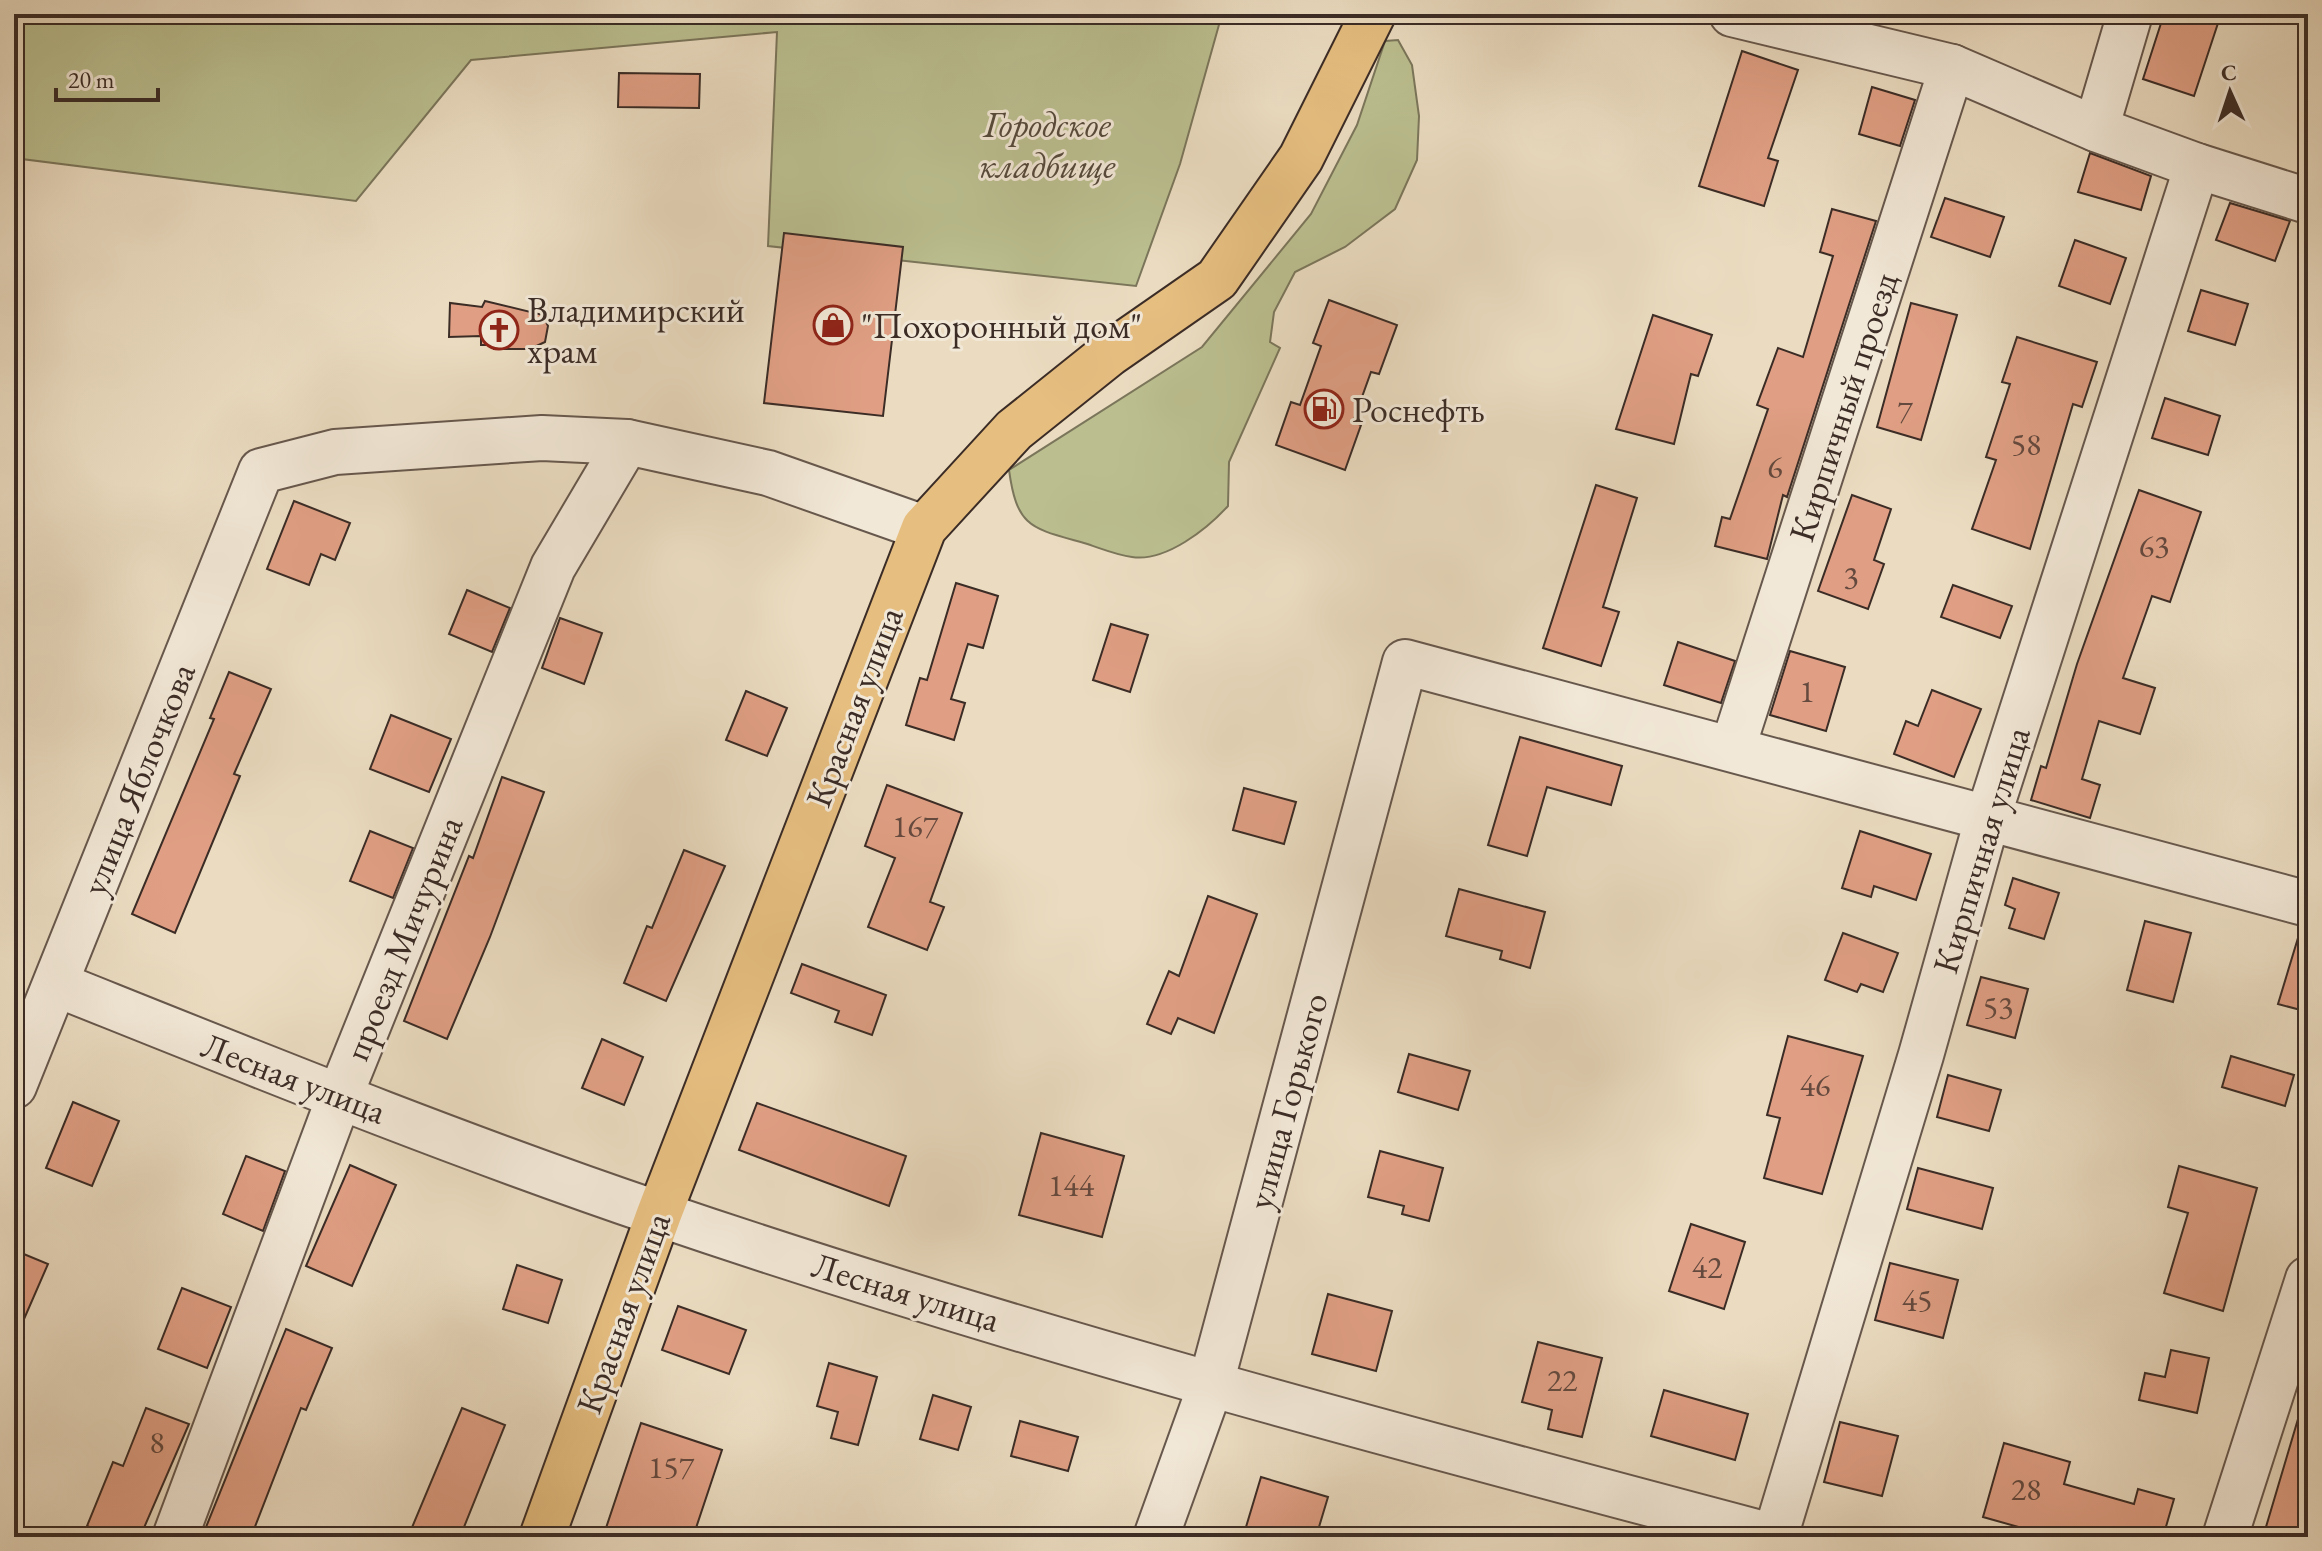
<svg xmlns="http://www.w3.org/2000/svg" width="2322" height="1551" viewBox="0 0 2322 1551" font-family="'EB Garamond',serif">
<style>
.green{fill:#bbbf90;stroke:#7b765b;stroke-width:2}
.building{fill:#e09f84;stroke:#3b2c26;stroke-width:2}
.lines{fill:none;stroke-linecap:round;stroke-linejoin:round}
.minor-casing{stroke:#67584d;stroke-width:48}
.major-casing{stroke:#3b2c26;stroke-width:48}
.minor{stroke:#f2e8d7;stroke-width:44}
.major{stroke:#e6be80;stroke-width:44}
.labels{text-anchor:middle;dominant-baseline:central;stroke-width:6;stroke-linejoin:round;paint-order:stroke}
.number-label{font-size:32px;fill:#64493e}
.park-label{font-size:36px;font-style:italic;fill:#55493b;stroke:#f2e8d7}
.poi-label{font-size:36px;fill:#3b2c26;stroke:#f2e8d7;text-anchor:start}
.street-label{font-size:36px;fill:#3b2c26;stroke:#f2e8d7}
</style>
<rect width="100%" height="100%" fill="#ebdcc1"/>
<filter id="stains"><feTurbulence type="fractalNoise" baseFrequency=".0025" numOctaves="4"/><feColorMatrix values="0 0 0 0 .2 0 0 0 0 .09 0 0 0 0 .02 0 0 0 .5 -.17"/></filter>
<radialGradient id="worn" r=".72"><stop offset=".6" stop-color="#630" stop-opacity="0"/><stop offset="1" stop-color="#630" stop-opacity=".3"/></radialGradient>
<g class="green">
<path d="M 14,14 L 1222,14 L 1180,164 L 1136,286 L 768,246 L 777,32 L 471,60 L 356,201 L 14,158 Z"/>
<path d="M 1398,40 L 1412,65 L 1419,116 L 1417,160 L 1395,209 L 1345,247 L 1295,272 L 1274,312 L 1270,342 L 1280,348 L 1229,462 L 1228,506 C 1207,529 1166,562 1132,557 C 1116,555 1100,548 1084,543 C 1031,528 1017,528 1009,470 L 1202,347 L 1311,214 L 1357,125 L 1385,41 Z"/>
</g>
<g class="building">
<path d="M 2164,14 L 2221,14 L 2194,96 L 2143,79 Z"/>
<path d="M 1742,51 L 1798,70 L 1768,158 L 1778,161 L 1764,206 L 1699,186 Z"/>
<path d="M 619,73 L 700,74 L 699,108 L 618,107 Z"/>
<path d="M 1872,87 L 1915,100 L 1900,146 L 1859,134 Z"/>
<path d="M 2090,153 L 2151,176 L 2141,210 L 2078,192 Z"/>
<path d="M 1945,198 L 2004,217 L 1990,257 L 1931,237 Z"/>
<path d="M 2230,203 L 2290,221 L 2275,261 L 2216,240 Z"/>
<path d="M 1832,209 L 1876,221 L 1787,497 L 1783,495 L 1767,559 L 1715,546 L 1722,517 L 1730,519 L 1768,409 L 1757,405 L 1778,348 L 1803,357 L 1833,256 L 1820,252 Z"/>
<path d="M 784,233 L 903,247 L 883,416 L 764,403 Z"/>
<path d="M 2075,240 L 2126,258 L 2110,304 L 2059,286 Z"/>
<path d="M 2201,290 L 2248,304 L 2235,345 L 2188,331 Z"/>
<path d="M 1329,300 L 1397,325 L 1379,374 L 1371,372 L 1353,422 L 1361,425 L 1345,470 L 1276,445 L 1291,402 L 1300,405 L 1321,346 L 1313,343 Z"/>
<path d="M 485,301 L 543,315 L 548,326 L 545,342 L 530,349 L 494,349 L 494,345 L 481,345 L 481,336 L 449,337 L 450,303 L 482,307 Z"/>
<path d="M 1911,303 L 1957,315 L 1921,440 L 1877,427 Z"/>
<path d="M 1653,315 L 1712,335 L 1698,376 L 1691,374 L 1674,444 L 1616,429 Z"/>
<path d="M 2017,337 L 2097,362 L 2082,407 L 2073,404 L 2030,549 L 1972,529 L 1996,460 L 1986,457 L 2010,384 L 2002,382 Z"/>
<path d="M 2165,398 L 2220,416 L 2208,455 L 2152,438 Z"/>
<path d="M 1596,485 L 1637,498 L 1603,607 L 1619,612 L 1601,666 L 1543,648 Z"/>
<path d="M 2139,490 L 2201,512 L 2170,602 L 2152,596 L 2123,678 L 2155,688 L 2140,734 L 2099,721 L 2082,779 L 2100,785 L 2090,818 L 2031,800 L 2041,766 L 2046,768 L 2077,664 Z"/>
<path d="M 1852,495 L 1891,509 L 1874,560 L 1884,564 L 1868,609 L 1818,591 Z"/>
<path d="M 294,501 L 350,523 L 335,560 L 321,554 L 309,585 L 267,569 Z"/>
<path d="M 956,583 L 998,596 L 983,648 L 968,644 L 951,699 L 965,703 L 954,740 L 906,725 L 920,678 L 927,680 Z"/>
<path d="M 1953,585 L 2012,606 L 2000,638 L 1941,617 Z"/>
<path d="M 467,590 L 510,608 L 492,652 L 449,634 Z"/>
<path d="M 560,618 L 602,633 L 584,684 L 542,668 Z"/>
<path d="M 1111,624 L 1148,635 L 1130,692 L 1093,680 Z"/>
<path d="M 1678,642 L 1735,661 L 1721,703 L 1664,685 Z"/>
<path d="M 1790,651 L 1845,667 L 1826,731 L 1770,715 Z"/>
<path d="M 229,672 L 271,689 L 234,774 L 240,776 L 175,933 L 132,914 L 214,719 L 210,718 Z"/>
<path d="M 1932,690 L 1981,709 L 1954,777 L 1894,754 L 1906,721 L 1918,726 Z"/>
<path d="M 746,691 L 787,708 L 767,756 L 726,740 Z"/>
<path d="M 391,715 L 451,739 L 429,792 L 370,769 Z"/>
<path d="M 1520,737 L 1622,766 L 1611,805 L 1547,787 L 1527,856 L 1488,845 Z"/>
<path d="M 502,777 L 544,792 L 490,937 L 447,1039 L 404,1021 L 469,856 L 473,858 Z"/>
<path d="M 887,785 L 962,813 L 930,902 L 944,907 L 927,950 L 868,927 L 895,858 L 865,846 Z"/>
<path d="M 1244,788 L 1296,802 L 1284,844 L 1233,830 Z"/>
<path d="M 370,831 L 413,848 L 393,898 L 350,881 Z"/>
<path d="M 1860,831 L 1931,854 L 1916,900 L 1874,886 L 1871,897 L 1842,888 Z"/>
<path d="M 684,850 L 725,866 L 666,1001 L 624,983 L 647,926 L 652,928 Z"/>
<path d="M 2013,878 L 2059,893 L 2044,939 L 2009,928 L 2015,909 L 2005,905 Z"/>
<path d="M 1459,889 L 1545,912 L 1530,968 L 1500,959 L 1502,951 L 1446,936 Z"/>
<path d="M 1208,896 L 1257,914 L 1214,1033 L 1178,1018 L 1171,1034 L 1147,1024 L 1169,971 L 1179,976 Z"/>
<path d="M 2145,921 L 2191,933 L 2173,1002 L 2127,990 Z"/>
<path d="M 2301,928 L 2308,929 L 2308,1012 L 2278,1004 Z"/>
<path d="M 1843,933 L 1898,953 L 1883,992 L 1861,984 L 1857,992 L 1825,980 Z"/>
<path d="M 802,964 L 886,995 L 872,1035 L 835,1022 L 839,1011 L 791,993 Z"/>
<path d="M 1981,977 L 2028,989 L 2015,1038 L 1967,1025 Z"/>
<path d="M 1788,1036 L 1863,1056 L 1822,1194 L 1764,1178 L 1780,1118 L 1767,1115 Z"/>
<path d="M 602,1039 L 643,1057 L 624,1105 L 582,1088 Z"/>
<path d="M 1409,1054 L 1470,1071 L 1458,1110 L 1398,1092 Z"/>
<path d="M 2231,1056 L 2294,1075 L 2285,1106 L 2222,1087 Z"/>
<path d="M 1948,1075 L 2001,1090 L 1989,1131 L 1937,1117 Z"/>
<path d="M 73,1102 L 119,1121 L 92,1186 L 46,1168 Z"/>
<path d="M 757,1103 L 906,1156 L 889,1206 L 739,1150 Z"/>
<path d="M 1041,1133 L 1124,1156 L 1102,1237 L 1019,1215 Z"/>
<path d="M 1380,1151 L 1443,1168 L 1429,1221 L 1402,1214 L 1404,1206 L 1368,1197 Z"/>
<path d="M 246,1156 L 285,1171 L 263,1231 L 223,1214 Z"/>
<path d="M 350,1165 L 396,1185 L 352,1286 L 306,1266 Z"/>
<path d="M 2179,1166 L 2257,1188 L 2223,1311 L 2164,1293 L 2188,1213 L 2168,1207 Z"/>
<path d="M 1918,1168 L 1993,1188 L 1982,1229 L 1907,1209 Z"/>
<path d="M 1691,1224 L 1745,1242 L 1724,1309 L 1669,1291 Z"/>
<path d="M 14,1250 L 48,1264 L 14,1342 Z"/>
<path d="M 1890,1263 L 1958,1280 L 1943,1338 L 1875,1320 Z"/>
<path d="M 517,1265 L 562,1280 L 548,1323 L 503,1309 Z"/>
<path d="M 182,1288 L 231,1307 L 207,1368 L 158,1349 Z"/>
<path d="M 1328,1294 L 1392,1311 L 1376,1371 L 1312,1354 Z"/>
<path d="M 678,1306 L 746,1330 L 729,1374 L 662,1350 Z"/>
<path d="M 286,1329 L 332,1348 L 306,1410 L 301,1408 L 251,1537 L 202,1537 Z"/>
<path d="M 1538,1342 L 1602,1358 L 1582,1437 L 1548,1429 L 1552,1410 L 1522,1402 Z"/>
<path d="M 2171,1350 L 2209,1358 L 2197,1413 L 2139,1400 L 2145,1373 L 2165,1377 Z"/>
<path d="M 829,1363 L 877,1377 L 858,1445 L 831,1438 L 838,1412 L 817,1406 Z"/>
<path d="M 1664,1390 L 1748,1414 L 1735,1460 L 1651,1436 Z"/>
<path d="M 933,1395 L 971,1407 L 958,1450 L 920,1439 Z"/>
<path d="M 146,1408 L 189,1424 L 140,1537 L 113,1537 L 87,1526 L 113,1462 L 123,1466 Z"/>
<path d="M 462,1408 L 505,1425 L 460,1537 L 408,1537 Z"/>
<path d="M 2301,1409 L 2308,1411 L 2308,1537 L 2263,1537 Z"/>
<path d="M 1020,1421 L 1078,1437 L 1068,1471 L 1011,1456 Z"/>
<path d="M 1840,1422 L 1898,1436 L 1882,1496 L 1824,1482 Z"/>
<path d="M 641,1423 L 722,1450 L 693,1537 L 603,1537 Z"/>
<path d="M 2004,1443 L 2070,1462 L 2064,1484 L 2134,1504 L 2138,1489 L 2174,1499 L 2163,1537 L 2054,1537 L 1983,1517 Z"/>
<path d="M 1261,1477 L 1328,1497 L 1316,1537 L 1243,1537 Z"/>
</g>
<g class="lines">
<g class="minor-casing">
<g id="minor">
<path d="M 1732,14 L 1952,67 L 2096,129 L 2197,166 L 2308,201"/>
<path d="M 2096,129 L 2130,14"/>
<path d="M 1733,747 L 1952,67"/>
<path d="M 56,984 C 256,1064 455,1145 659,1214 C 1026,1339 1401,1438 1775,1537"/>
<path d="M 14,1086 L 261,471 L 335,452 L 542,438 L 627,442 L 768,473 L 924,528"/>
<path d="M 175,1537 L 339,1098 L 553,567 L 627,442"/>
<path d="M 1156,1537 L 1210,1387 L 1405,662 L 2308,904"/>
<path d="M 1775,1537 L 1921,1055 L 1987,820 L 2197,166"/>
<path d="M 2225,1537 L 2308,1279"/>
</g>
</g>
<g class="major-casing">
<path id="major" d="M 542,1537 L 659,1214 L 924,528 L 1014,430 L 1109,354 L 1217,279 L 1301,158 L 1373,14"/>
</g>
<use href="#minor" class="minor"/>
<use href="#major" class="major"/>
</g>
<defs>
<g id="shop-ring" transform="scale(2)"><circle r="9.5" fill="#f2e8d7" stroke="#8f2418" stroke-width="1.5"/><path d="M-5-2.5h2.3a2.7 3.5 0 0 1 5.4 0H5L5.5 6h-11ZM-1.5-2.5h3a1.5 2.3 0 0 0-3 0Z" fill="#8f2418"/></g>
<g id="church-ring" transform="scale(2)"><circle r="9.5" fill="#f2e8d7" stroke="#8f2418" stroke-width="1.5"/><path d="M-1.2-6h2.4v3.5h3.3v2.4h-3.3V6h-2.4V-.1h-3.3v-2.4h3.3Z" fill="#8f2418"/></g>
<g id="fuel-ring" transform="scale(2)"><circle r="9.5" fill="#f2e8d7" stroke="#8f2418" stroke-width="1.5"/><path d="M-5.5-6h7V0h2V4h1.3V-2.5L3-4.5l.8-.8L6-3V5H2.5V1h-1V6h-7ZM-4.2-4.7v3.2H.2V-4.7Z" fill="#8f2418"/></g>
</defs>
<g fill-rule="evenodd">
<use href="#shop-ring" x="833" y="325"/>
<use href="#church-ring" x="499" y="330"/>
<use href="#fuel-ring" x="1324" y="409"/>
</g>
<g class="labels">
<g class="number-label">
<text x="1905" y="411">7</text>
<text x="2026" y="444">58</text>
<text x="1775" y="467">6</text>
<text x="2154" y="546">63</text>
<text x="1851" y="577">3</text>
<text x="1807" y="691">1</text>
<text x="915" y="826">167</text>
<text x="1998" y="1007">53</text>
<text x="1815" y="1085">46</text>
<text x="1071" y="1185">144</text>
<text x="1707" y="1267">42</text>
<text x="1917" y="1300">45</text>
<text x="1562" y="1380">22</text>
<text x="157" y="1442">8</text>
<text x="671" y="1467">157</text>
<text x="2026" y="1489">28</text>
</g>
<g class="park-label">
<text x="1047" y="124">Городское<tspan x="1047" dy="41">кладбище</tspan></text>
</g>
<g class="poi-label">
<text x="527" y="309">Владимирский<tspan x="527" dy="41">храм</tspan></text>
<text x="861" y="325">"Похоронный дом"</text>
<text x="1352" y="409">Роснефть</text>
</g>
<g class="street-label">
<text transform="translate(1843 407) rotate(-72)">Кирпичный проезд</text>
<text transform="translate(854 707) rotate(-69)">Красная улица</text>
<text transform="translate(138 779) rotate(-68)">улица Яблочкова</text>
<text transform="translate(1981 850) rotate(-73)">Кирпичная улица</text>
<text transform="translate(403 938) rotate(-68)">проезд Мичурина</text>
<text transform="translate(294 1078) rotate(21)">Лесная улица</text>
<text transform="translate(1287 1101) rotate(-75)">улица Горького</text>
<text transform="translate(906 1292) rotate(17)">Лесная улица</text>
<text transform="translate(623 1313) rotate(-70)">Красная улица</text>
</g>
</g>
<rect width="2322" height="1551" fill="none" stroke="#ebdcc1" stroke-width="48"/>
<rect x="16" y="16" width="2290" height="1519" fill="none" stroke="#3b2c26" stroke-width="4"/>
<rect x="24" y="24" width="2274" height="1503" fill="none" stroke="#3b2c26" stroke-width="2"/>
<g transform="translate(2230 92) rotate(357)" stroke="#f2e8d7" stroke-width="6" paint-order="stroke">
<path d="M0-6L14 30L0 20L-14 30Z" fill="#3b2c26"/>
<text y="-12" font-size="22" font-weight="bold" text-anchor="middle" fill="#3b2c26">С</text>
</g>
<path d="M56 88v12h102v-12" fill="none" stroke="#3b2c26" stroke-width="4"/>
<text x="68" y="88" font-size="24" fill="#3b2c26" stroke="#f2e8d7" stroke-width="6" paint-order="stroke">20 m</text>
<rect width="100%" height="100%" filter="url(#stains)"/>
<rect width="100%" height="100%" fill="url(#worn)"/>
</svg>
